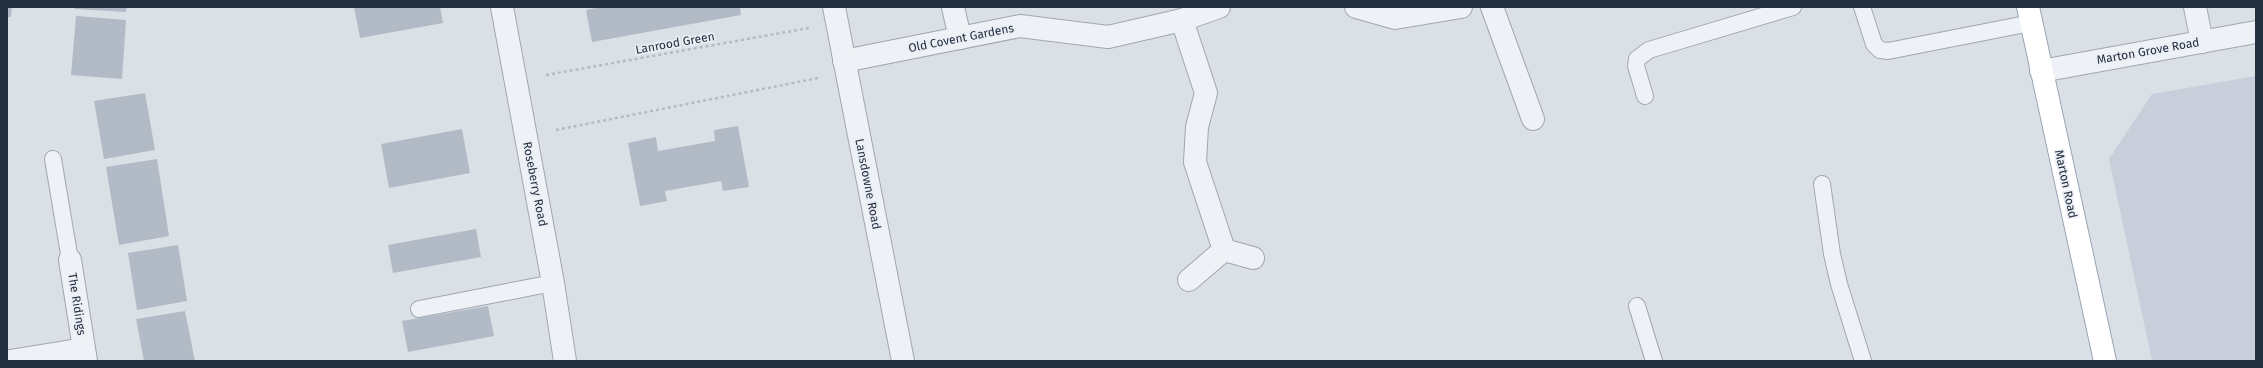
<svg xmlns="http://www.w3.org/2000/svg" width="2263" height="368" viewBox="0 0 2263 368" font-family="'Fira Sans',sans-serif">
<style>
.built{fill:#c9cfda}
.building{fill:#b2bac5}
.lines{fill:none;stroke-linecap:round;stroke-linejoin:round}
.lane-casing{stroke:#a0a7b1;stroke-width:18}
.street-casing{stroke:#a0a7b1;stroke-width:24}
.primary-casing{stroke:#99a5b4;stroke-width:24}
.path{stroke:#b5bbc2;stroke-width:2.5;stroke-dasharray:3 3;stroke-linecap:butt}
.lane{stroke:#eef1f5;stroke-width:16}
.street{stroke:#eef1f5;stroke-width:22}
.primary{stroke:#fff;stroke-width:22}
.labels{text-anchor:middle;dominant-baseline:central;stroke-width:3.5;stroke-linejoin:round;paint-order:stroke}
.street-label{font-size:12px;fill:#242f3f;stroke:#ebeff5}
</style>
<rect width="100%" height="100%" fill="#dbe0e7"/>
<path class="built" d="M 2256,76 L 2256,361 L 2152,361 L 2109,159 L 2152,94 Z"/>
<g class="building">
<path d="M 7,7 L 12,7 L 11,17 L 7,17 Z"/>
<path d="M 75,7 L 127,7 L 126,12 L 75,9 Z"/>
<path d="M 354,7 L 440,7 L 443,23 L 360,38 Z"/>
<path d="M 601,7 L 740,7 L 741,15 L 592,42 L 586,10 Z"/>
<path d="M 76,16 L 126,20 L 122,79 L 71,75 Z"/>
<path d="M 145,93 L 155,150 L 104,159 L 94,101 Z"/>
<path d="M 738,126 L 749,187 L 723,191 L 721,181 L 665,191 L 667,201 L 640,206 L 628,143 L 656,137 L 658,151 L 715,141 L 714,130 Z"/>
<path d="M 462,129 L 470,173 L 389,188 L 381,144 Z"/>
<path d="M 157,159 L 169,236 L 119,245 L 106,167 Z"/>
<path d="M 476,229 L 481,257 L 393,273 L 388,245 Z"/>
<path d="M 178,245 L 187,301 L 137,310 L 128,253 Z"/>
<path d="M 488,306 L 494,336 L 408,352 L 402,321 Z"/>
<path d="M 185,311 L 195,361 L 144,361 L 136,319 Z"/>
</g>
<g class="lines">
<g class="lane-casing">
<g id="lane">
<path d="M 1862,7 L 1874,44 L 1880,50 L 1888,51 L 2031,23"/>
<path d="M 1645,96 L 1636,66 L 1637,59 L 1649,50 L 1793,7"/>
<path d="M 53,159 L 70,260"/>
<path d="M 1822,184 L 1832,254 L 1839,284 L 1863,361"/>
<path d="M 1637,306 L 1654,361"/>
<path d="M 419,309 L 553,283"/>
</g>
</g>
<g class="street-casing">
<g id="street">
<path d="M 502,7 L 553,283 L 565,361"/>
<path d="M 834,7 L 903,361"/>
<path d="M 953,7 L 960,38"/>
<path d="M 1356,7 L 1395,18 L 1461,7"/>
<path d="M 1492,7 L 1533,119"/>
<path d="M 2195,7 L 2202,42"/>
<path d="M 1182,20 L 1206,93 L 1197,127 L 1195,162 L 1224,250 L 1189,280"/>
<path d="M 844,61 L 1020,26 L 1108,37 L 1182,20 L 1219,7"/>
<path d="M 2041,71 L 2256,32"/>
<path d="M 1224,250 L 1253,258"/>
<path d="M 70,260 L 86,361"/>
<path d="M 10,361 L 84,349"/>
</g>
</g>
<g class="primary-casing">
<path id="primary" d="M 2028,7 L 2105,361"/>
</g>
<g class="path">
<path d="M 546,75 L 809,28"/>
<path d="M 556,130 L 818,78"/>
</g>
<use href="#lane" class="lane"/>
<use href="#street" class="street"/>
<use href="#primary" class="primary"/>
</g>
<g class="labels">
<g class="street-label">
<text transform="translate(961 38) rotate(-11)">Old Covent Gardens</text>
<text transform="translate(675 43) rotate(-10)">Lanrood Green</text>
<text transform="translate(2148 51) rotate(-10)">Marton Grove Road</text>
<text transform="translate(535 184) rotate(79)">Roseberry Road</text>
<text transform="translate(868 184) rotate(79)">Lansdowne Road</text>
<text transform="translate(2066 184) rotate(78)">Marton Road</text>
<text transform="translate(77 304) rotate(81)">The Ridings</text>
</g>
</g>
<rect width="2263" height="368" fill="none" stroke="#242f3f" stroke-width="16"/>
</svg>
